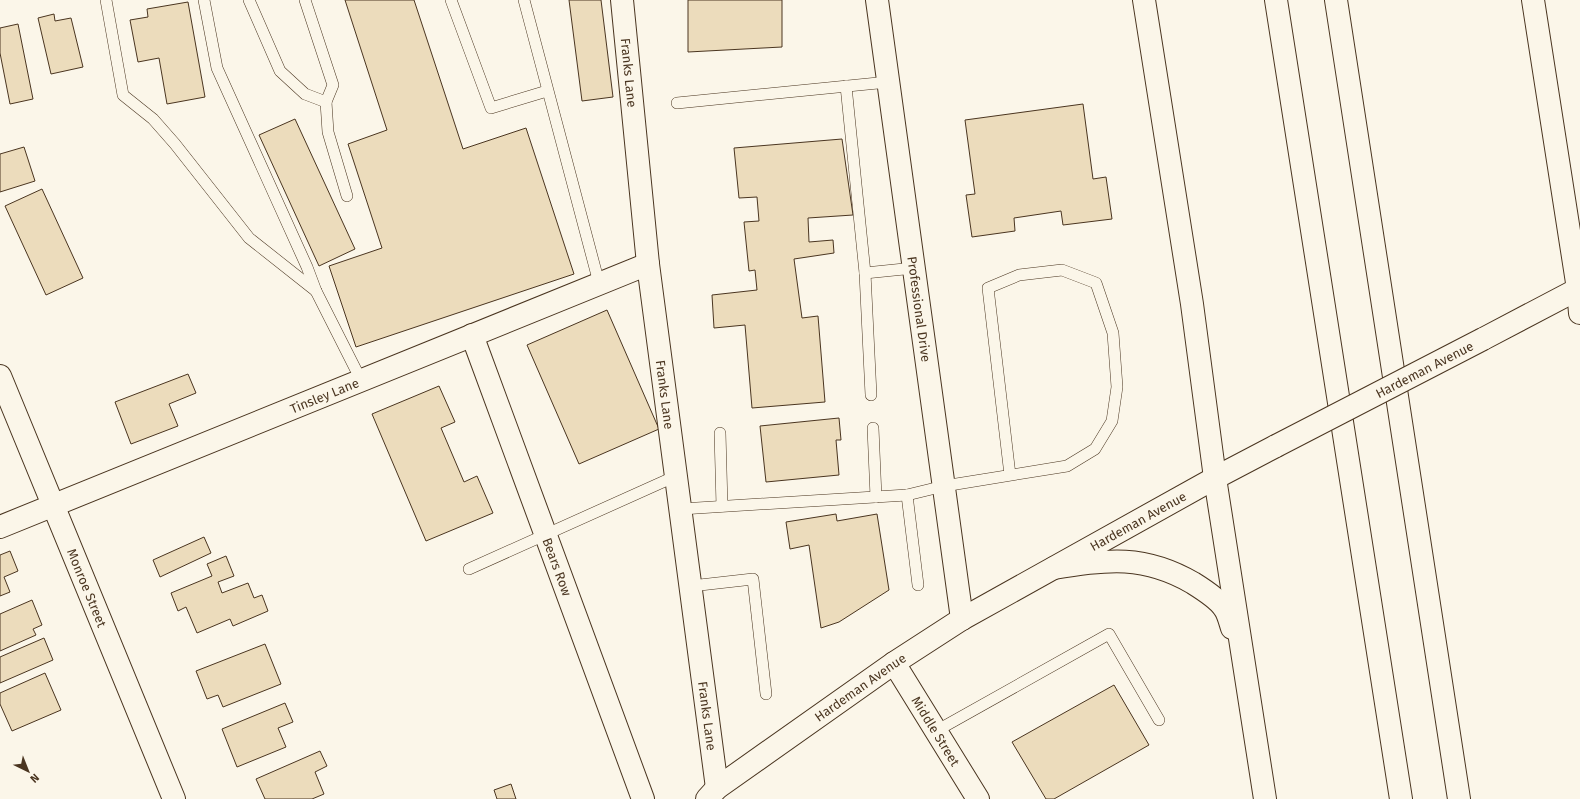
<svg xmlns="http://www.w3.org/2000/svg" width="1580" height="799" viewBox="0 0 1580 799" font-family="'Fira Sans',sans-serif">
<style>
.building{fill:#ecdcbc;stroke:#4a3520}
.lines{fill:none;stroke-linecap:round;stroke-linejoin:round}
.service-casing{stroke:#4a3520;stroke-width:12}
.minor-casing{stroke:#4a3520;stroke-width:24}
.primary-casing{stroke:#4a3520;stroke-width:24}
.motorway-casing{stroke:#4a3520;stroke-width:24}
.service{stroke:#fbf6e9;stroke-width:11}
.minor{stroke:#fbf6e9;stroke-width:22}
.primary{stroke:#fbf6e9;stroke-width:22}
.motorway{stroke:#fbf6e9;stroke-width:22}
.primary-bridge-casing{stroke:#4a3520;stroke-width:24;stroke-linecap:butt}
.primary-bridge{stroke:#fbf6e9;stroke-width:22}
.labels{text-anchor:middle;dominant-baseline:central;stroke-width:3;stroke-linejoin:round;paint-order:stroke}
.street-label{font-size:13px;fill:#4a3520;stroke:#fbf6e9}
</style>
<rect width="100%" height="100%" fill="#fbf6e9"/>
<g class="building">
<path d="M 345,0 L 414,0 L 463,149 L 526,128 L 574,274 L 356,347 L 329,266 L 382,248 L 348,144 L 387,130 Z"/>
<path d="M 569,0 L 601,0 L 613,97 L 582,101 Z"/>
<path d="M 688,0 L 782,0 L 782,47 L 688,52 Z"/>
<path d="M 188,2 L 205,97 L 167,104 L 159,58 L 138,62 L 130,20 L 148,17 L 147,9 Z"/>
<path d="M 54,14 L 55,21 L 71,18 L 83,67 L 51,74 L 38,18 Z"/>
<path d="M 18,24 L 33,99 L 10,104 L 0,53 L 0,28 Z"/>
<path d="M 1083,104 L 1093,179 L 1106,177 L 1112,219 L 1063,225 L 1061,211 L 1014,218 L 1015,231 L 972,237 L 966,195 L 975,194 L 965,120 Z"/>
<path d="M 295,119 L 355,249 L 319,266 L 259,135 Z"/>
<path d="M 842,139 L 853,215 L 808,218 L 809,242 L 833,240 L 834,253 L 794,259 L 802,318 L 818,316 L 825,402 L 752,408 L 745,325 L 714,328 L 712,295 L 757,290 L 755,270 L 749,271 L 744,222 L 759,221 L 757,197 L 739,198 L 734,148 Z"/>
<path d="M 24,147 L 35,181 L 0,192 L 0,154 Z"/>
<path d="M 42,189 L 83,278 L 46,295 L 5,206 Z"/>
<path d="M 607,310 L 659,429 L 579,464 L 527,345 Z"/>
<path d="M 188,374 L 196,393 L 169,404 L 178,426 L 131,444 L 115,402 Z"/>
<path d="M 439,386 L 455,422 L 441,428 L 464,482 L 477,476 L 493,513 L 426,541 L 372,414 Z"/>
<path d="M 839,418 L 841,440 L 836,440 L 839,475 L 766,482 L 760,426 Z"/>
<path d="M 836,514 L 837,521 L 877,514 L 889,590 L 839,622 L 821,628 L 809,545 L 790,549 L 786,522 Z"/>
<path d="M 204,537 L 211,553 L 160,577 L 153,560 Z"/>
<path d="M 10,551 L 18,571 L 4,577 L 10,592 L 0,596 L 0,555 Z"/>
<path d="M 226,556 L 234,576 L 218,582 L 222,593 L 248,583 L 254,598 L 262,595 L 268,611 L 233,626 L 230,619 L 197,633 L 186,607 L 178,611 L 171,593 L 212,576 L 207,564 Z"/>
<path d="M 32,600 L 42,625 L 33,629 L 36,635 L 0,651 L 0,614 Z"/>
<path d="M 44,638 L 53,660 L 0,683 L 0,657 Z"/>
<path d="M 265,644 L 281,684 L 223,707 L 218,695 L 207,699 L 196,671 Z"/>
<path d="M 45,673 L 61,710 L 12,731 L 0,704 L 0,693 Z"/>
<path d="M 1114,685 L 1149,745 L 1054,799 L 1046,799 L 1012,742 Z"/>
<path d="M 285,703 L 293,722 L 278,728 L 286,747 L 237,767 L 222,729 Z"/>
<path d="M 320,751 L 327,766 L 315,772 L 324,794 L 312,799 L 265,799 L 256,779 Z"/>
<path d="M 511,784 L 516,799 L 497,799 L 494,790 Z"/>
</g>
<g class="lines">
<g class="service-casing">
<g id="service">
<path d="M 106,0 L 123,95 L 153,119 L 175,144 L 249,238 L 316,291"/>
<path d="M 204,0 L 217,68 L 307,267 L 316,291 L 361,380"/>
<path d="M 249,0 L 280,71 L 305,94 L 326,102 L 333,85 L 305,0"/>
<path d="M 451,0 L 491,108 L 547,91"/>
<path d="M 524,0 L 599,283"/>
<path d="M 846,86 L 865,273 L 871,395"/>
<path d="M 326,102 L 328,132 L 347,196"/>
<path d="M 677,103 L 888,82"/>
<path d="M 865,273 L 914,268"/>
<path d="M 873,428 L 876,497"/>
<path d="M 720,433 L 722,506"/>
<path d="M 907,495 L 918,585"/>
<path d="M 681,509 L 907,495 L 944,486 L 1067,466 L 1095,449 L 1112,421 L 1117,387 L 1113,333 L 1096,283 L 1062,270 L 1019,275 L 988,288 L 1010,475"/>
<path d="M 469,569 L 676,476"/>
<path d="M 691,586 L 753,579 L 766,694"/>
<path d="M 936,731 L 1109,634 L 1159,720"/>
</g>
</g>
<g class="minor-casing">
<g id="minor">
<path id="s1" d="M 622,0 L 648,264 L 717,788"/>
<path id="s2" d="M 877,0 L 962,619"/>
<path id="s3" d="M 472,335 L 643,799"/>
<path id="s4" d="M 0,376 L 174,799"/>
<path id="s5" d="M 0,527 L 648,264"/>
<path id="s6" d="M 894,663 L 978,799"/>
</g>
</g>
<g class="primary-casing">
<g id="primary">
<path d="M 1144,0 L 1192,304 L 1215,478"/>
<path d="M 1533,0 L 1578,289"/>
<path d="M 1483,339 L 1580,288"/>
<path id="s7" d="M 707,799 L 717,788 L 894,663 L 962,619 L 1215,478 L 1276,446"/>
</g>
</g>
<g class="motorway-casing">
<g id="motorway">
<path d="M 1276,0 L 1401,799"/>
<path d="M 1336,0 L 1459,799"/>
<path d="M 1578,289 L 1580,313"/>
<path d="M 1215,478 L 1265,799"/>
<path d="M 1054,568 C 1107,559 1145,555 1193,583 C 1201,588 1219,600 1224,608 C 1228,613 1230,622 1232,628"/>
</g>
</g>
<use href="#service" class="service"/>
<use href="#minor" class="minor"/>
<use href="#primary" class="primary"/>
<use href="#motorway" class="motorway"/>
<g class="primary-bridge-casing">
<g id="primary-bridge">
<path id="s8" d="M 1276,446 L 1483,339"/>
</g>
</g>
<use href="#primary-bridge" class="primary-bridge"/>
</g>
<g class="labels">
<g class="street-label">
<text stroke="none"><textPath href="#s1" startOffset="73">Franks Lane</textPath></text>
<text stroke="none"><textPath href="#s2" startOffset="312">Professional Drive</textPath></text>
<text stroke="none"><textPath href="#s8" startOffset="167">Hardeman Avenue</textPath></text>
<text stroke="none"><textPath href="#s1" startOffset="397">Franks Lane</textPath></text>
<text stroke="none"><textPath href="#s5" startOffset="350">Tinsley Lane</textPath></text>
<text stroke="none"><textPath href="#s7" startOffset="514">Hardeman Avenue</textPath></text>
<text stroke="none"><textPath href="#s3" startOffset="247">Bears Row</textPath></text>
<text stroke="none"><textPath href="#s4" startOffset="229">Monroe Street</textPath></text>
<text stroke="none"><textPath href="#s7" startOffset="190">Hardeman Avenue</textPath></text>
<text stroke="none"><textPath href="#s1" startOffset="721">Franks Lane</textPath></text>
<text stroke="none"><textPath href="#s6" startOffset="80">Middle Street</textPath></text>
</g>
</g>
<g transform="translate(28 771) rotate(137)" stroke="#fbf6e9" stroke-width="3" paint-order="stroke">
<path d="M0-3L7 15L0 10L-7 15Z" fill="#4a3520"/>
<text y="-6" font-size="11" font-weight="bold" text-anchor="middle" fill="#4a3520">N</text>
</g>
</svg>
